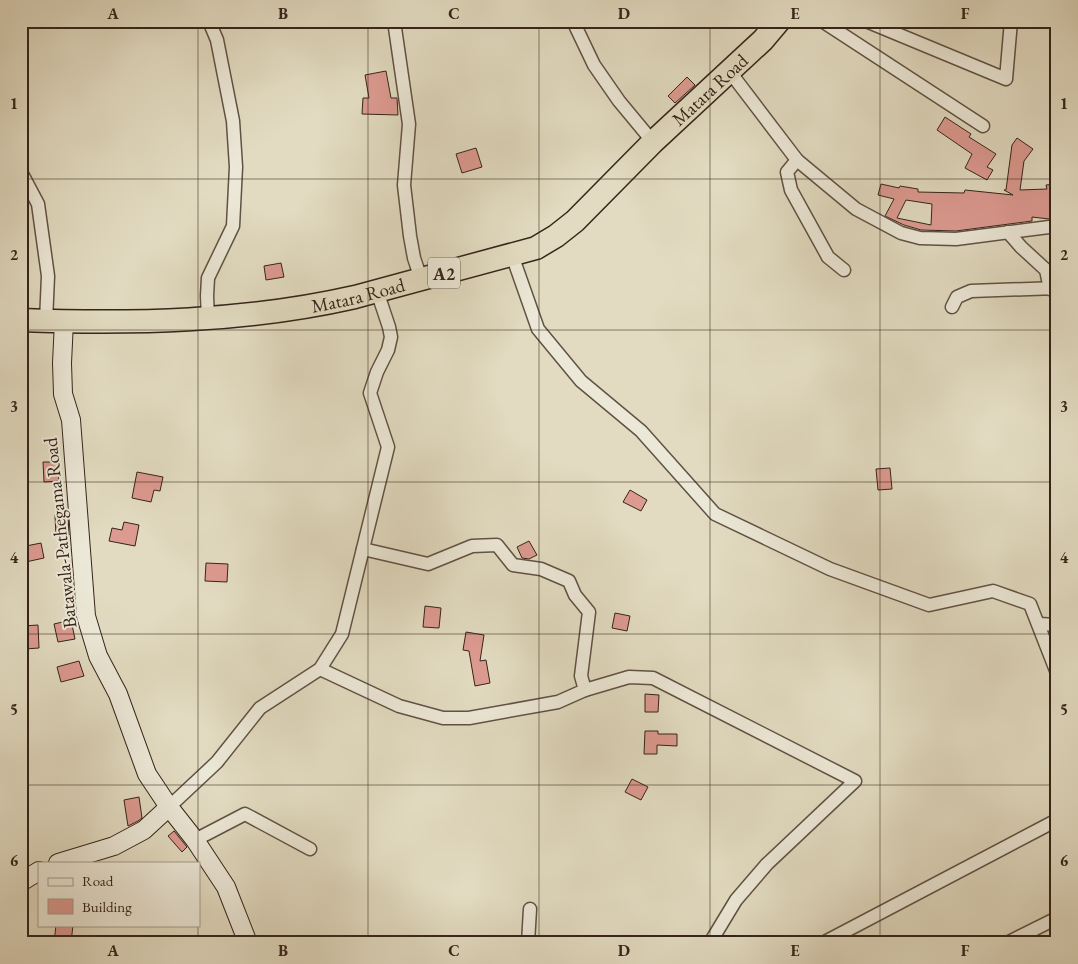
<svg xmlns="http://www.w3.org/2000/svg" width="1078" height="964" viewBox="0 0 1078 964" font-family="'EB Garamond',serif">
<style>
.building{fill:#dd9a91;stroke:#35241a;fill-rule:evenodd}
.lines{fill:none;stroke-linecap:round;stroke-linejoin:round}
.street-casing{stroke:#605244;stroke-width:15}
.secondary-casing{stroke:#35241a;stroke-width:20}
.highway-casing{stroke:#35241a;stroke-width:25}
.street{stroke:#ece8d7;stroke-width:12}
.secondary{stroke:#ece8d7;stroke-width:18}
.highway{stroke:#e2dbc1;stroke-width:22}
.grid{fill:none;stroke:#35241a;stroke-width:1;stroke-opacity:0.55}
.labels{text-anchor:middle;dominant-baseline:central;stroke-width:4;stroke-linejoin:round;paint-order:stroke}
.shield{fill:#ece8d7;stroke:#6c5f53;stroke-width:1}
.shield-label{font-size:18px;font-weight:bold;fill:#35241a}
.street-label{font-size:19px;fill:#35241a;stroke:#ece8d7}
.neatline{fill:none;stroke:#35241a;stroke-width:2}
.grid-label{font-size:16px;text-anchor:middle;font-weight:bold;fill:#35241a}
</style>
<rect width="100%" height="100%" fill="#e2dbc1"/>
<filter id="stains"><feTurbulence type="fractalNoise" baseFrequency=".004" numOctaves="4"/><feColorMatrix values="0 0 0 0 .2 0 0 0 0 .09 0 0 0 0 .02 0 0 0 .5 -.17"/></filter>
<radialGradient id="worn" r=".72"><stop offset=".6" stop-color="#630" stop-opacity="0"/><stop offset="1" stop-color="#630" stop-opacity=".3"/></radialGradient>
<g class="building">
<path d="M 386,71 L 391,98 L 397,98 L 398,115 L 362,114 L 363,98 L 369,98 L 365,75 Z"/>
<path d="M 687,77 L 695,85 L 675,103 L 668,96 Z"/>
<path d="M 945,117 L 971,134 L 969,137 L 996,154 L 987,167 L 993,170 L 987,180 L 965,168 L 972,154 L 937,130 Z"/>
<path d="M 1017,138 L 1033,149 L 1024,161 L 1020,190 L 1047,189 L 1046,185 L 1057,184 L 1057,218 L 1049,219 L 1032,217 L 1032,221 L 956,231 L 921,230 L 904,225 L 885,216 L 894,199 L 878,195 L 881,184 L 899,188 L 900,186 L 918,189 L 918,192 L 964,193 L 965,190 L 1013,195 L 1004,190 L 1006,190 L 1012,145 ZM 906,200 L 932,204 L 931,225 L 897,218 Z"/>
<path d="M 476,148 L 482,167 L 462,173 L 456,154 Z"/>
<path d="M 281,263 L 284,277 L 266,280 L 264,266 Z"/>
<path d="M 43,462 L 57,462 L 59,481 L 44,482 Z"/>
<path d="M 890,468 L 892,489 L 878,490 L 876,469 Z"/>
<path d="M 137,472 L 163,477 L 160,491 L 154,490 L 151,502 L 132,498 Z"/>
<path d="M 630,490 L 647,500 L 641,511 L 623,502 Z"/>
<path d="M 68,514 L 69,535 L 56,536 L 55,515 Z"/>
<path d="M 124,522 L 139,525 L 135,546 L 109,541 L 112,528 L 122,530 Z"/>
<path d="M 529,541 L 537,555 L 529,559 L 522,558 L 517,547 Z"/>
<path d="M 41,543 L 44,558 L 21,563 L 21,547 Z"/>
<path d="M 206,563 L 228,564 L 227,582 L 205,581 Z"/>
<path d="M 425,606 L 441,608 L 439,628 L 423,627 Z"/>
<path d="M 615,613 L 630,616 L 627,631 L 612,628 Z"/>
<path d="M 71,620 L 75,639 L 58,642 L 54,624 Z"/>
<path d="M 38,625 L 39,648 L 25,649 L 23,626 Z"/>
<path d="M 466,632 L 484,635 L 480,661 L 486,660 L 490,683 L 475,686 L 469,651 L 463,650 Z"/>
<path d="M 79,661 L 84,676 L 61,682 L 57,667 Z"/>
<path d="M 645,694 L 659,695 L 658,712 L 645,712 Z"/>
<path d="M 645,731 L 658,731 L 658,734 L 677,734 L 677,746 L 657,745 L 657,754 L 644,754 Z"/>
<path d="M 632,779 L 648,787 L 641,800 L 625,792 Z"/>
<path d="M 139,797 L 142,818 L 138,821 L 128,826 L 124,800 Z"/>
<path d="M 174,831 L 187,847 L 182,852 L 168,836 Z"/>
<path d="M 56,925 L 73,925 L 71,943 L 54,943 Z"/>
</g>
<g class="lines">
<g class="street-casing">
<g id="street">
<path d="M 394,21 L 409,124 L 404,185 L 410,236 L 414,258 L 421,279"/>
<path d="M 573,21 L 594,65 L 619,101 L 653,142"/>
<path d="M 822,21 L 983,126"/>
<path d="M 866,21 L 1006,79 L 1011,21"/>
<path d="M 730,72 L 797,160 L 856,209 L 901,233 L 920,238 L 956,239 L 1057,226"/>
<path d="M 797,160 L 787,172 L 791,190 L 828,257 L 844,270"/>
<path d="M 21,172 L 38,204 L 48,276 L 46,321"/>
<path d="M 1008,232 L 1021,247 L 1046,270 L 1050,289"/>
<path d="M 512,255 L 538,329 L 581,381 L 641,431 L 715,514 L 830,569 L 929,605 L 993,591 L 1030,604 L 1057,673"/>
<path d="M 952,307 L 957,297 L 971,291 L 1057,288"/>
<path d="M 208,319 L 207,296 L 208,278 L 233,226 L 236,167 L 233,121 L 217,40 L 209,21"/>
<path d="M 363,549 L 428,564 L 472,546 L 497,545 L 513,565 L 541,569 L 569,581 L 575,595 L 589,612 L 581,676 L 585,690"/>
<path d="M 1039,624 L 1057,625"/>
<path d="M 320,669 L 399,706 L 443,718 L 469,718 L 558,702 L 585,690 L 629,677 L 653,678 L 855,781 L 767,864 L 736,900 L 710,943"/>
<path d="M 169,807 L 217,762 L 260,708 L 320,669 L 342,634 L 388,447 L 370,393 L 377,372 L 388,350 L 391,337 L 389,327 L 377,291"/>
<path d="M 195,840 L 245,814 L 310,849"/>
<path d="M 528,943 L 530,909"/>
<path d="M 823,943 L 1057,820"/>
<path d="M 1007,943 L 1057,918"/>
</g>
</g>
<g class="secondary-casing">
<g id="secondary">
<path d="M 64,321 L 62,363 L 63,394 L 71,420 L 86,616 L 98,656 L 118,694 L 147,774 L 169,807 L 195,840 L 226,887 L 248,943"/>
<path d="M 58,863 L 114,846 L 144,830 L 169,807"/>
<path d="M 21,882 L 39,871"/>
</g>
</g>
<g class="highway-casing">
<g id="highway">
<path id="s1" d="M 21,320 C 133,324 245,322 355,297 L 536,248 L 556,236 L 575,221 L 653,142 L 763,40 L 779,21"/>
</g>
</g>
<use href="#street" class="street"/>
<use href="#secondary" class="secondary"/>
<use href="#highway" class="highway"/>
</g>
<path class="grid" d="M 198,21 L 198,863M 368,21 L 368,943M 539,21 L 539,943M 710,21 L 710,943M 880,21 L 880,943M 21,179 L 1057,179M 21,330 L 1057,330M 21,482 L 1057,482M 21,634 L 1057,634M 21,785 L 1057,785M 198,925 L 198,943"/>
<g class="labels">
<rect class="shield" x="428" y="257.5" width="32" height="31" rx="4"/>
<g class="shield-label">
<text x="444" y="273">A2</text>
</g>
<g class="street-label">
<text stroke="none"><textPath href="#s1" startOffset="759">Matara Road</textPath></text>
<text stroke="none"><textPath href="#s1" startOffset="339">Matara Road</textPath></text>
<text transform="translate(60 533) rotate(-96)">Batawala-Pathegama Road</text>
</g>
</g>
<rect width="1078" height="964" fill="none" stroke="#e2dbc1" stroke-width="55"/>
<rect x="38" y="862" width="162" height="65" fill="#ece8d7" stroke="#a39a8b"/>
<rect x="48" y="878" width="25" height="8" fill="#ece8d7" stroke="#a39a8b"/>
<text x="82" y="886" font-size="15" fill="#35241a">Road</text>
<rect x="48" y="899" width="25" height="15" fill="#dd9a91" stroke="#a39a8b"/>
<text x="82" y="912" font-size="15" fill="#35241a">Building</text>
<rect x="28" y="28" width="1022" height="908" class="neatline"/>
<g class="grid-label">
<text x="113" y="19">A</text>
<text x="283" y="19">B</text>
<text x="454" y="19">C</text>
<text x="624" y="19">D</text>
<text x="795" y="19">E</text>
<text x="965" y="19">F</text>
<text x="14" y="109">1</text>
<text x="1064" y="109">1</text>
<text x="14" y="260">2</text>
<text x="1064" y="260">2</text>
<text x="14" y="412">3</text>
<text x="1064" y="412">3</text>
<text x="14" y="563">4</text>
<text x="1064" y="563">4</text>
<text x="14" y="715">5</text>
<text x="1064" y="715">5</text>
<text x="14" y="866">6</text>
<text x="1064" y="866">6</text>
<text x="113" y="956">A</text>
<text x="283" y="956">B</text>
<text x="454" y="956">C</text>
<text x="624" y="956">D</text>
<text x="795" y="956">E</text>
<text x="965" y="956">F</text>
</g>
<rect width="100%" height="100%" filter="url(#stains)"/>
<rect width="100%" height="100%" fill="url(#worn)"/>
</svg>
